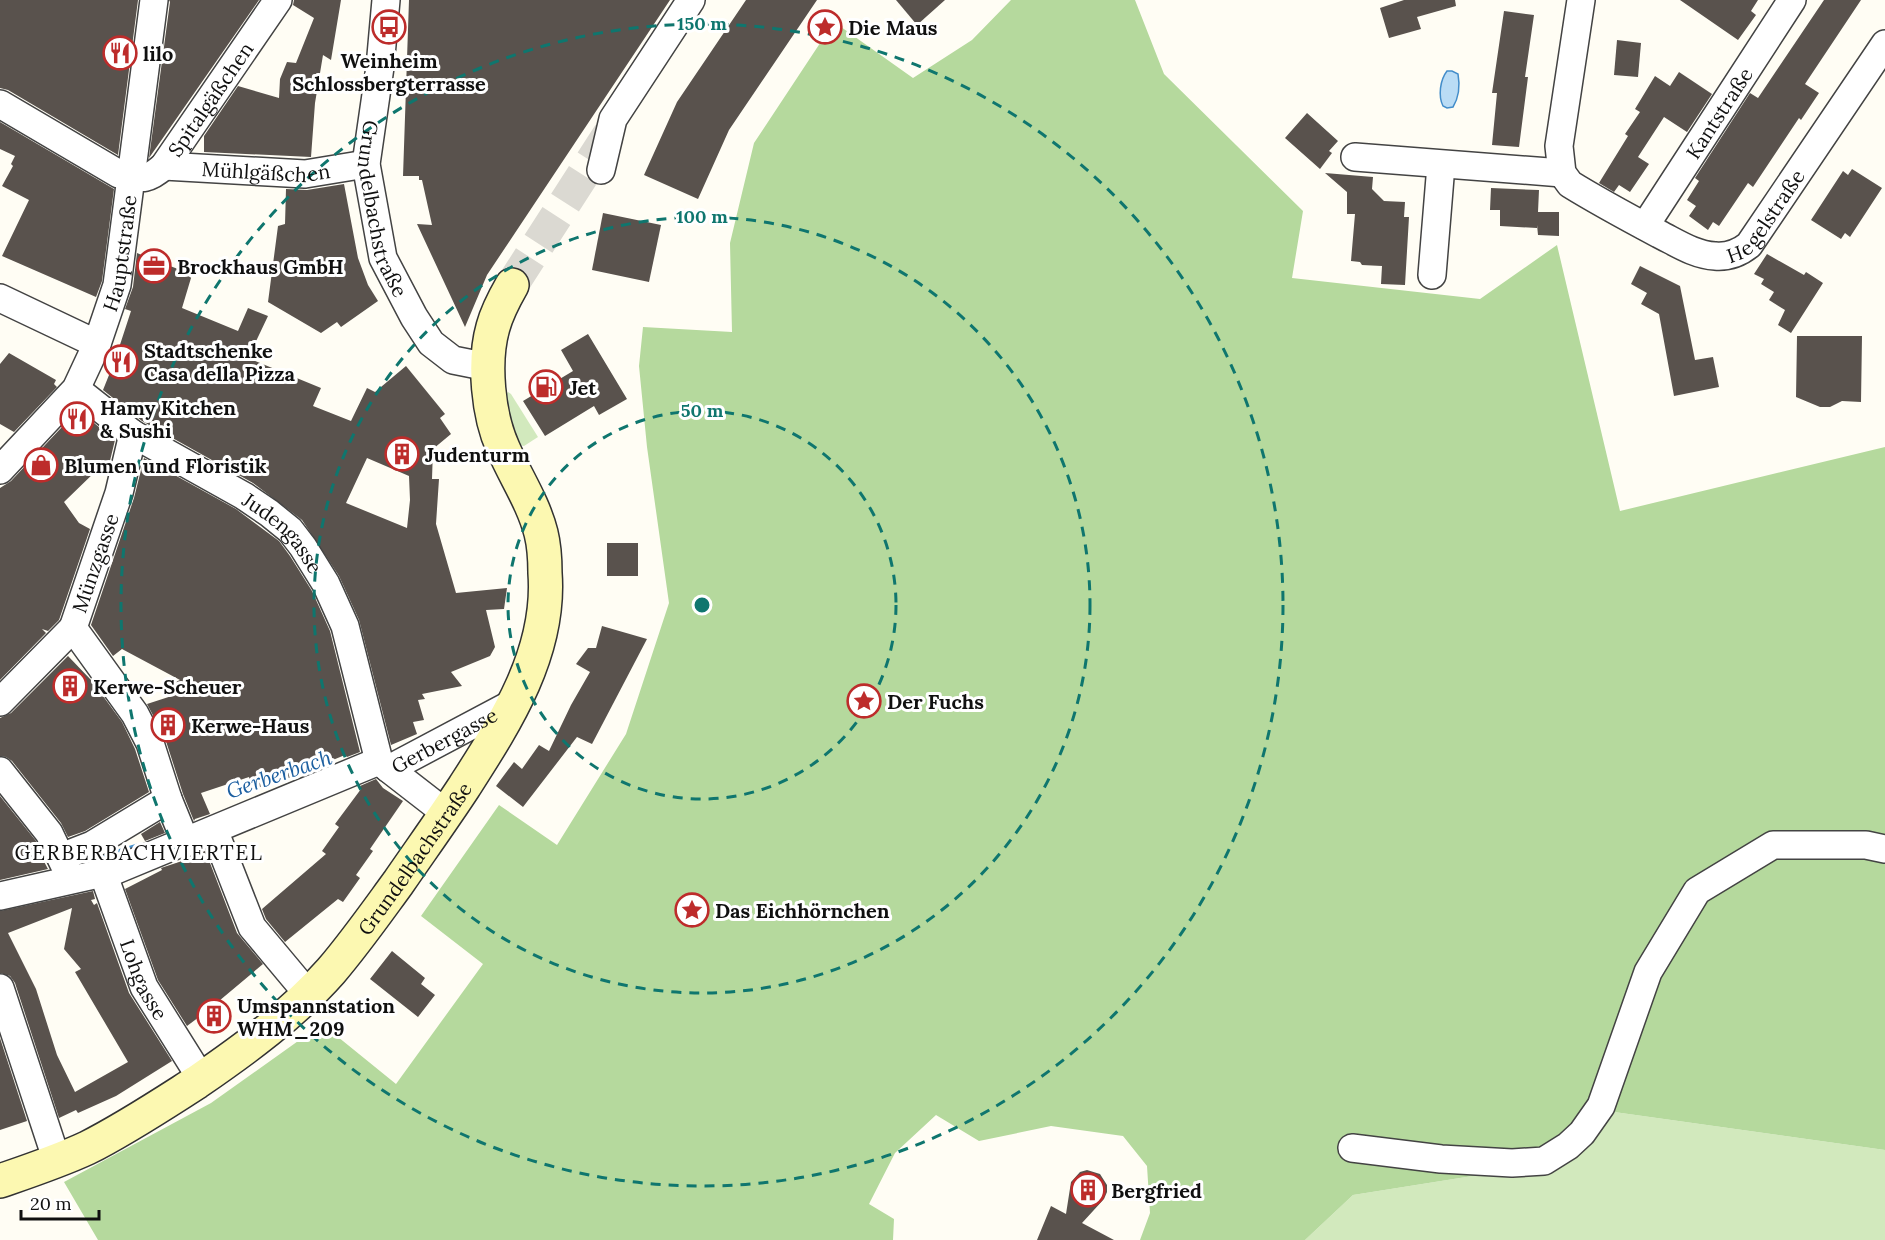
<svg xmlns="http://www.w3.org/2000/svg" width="1885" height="1240" viewBox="0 0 1885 1240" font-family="Lora,serif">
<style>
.green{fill:#d2e9bd}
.forest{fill:#b5d99d}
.water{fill:#badcf5;stroke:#438dca;stroke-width:1.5}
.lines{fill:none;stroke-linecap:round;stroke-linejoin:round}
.stream{stroke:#438dca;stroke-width:8}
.building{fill:#59524d;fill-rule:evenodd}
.secondary-tunnel{stroke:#dbd9d2;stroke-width:33;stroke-dasharray:33 16;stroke-linecap:butt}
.street-casing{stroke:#434343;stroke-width:30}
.secondary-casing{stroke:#323232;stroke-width:36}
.street{stroke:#fff;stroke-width:27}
.secondary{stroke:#fcf8b1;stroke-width:33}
.ring{fill:none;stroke:#0f766e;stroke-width:3;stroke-dasharray:10 8}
.labels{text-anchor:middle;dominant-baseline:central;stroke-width:6;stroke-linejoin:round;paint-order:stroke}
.poi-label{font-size:20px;font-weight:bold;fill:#101010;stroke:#fff;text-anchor:start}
.street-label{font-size:20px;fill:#101010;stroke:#fff}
.water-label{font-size:21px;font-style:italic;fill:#1c5fa0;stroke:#fff}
.neighbourhood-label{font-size:21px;letter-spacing:1.5px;fill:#101010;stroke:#fff}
.centre{fill:#0f766e;stroke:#fff;stroke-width:3}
.ring-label{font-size:18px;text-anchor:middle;font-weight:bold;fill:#0f766e;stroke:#fff;stroke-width:6;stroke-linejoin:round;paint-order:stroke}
</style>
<rect width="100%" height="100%" fill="#fffdf4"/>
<g class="green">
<path d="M 508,392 L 511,394 L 538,437 L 524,446 L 519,445 L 508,420 L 506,394 Z"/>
<path d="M 1607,1111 L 1885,1150 L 1885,1240 L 1305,1240 L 1353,1195 L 1529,1167 Z"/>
</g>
<path class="forest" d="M 1011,0 L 1135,0 L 1164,74 L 1303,211 L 1292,278 L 1480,299 L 1557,245 L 1620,511 L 1885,447 L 1885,1150 L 1607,1111 L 1529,1167 L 1353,1195 L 1305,1240 L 1140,1240 L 1150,1213 L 1147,1166 L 1123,1136 L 1051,1126 L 979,1141 L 936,1115 L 895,1153 L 869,1204 L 894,1219 L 893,1240 L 98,1240 L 64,1182 L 211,1103 L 322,1024 L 396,1084 L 483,964 L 421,916 L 499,805 L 557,845 L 626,734 L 669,603 L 647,447 L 639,366 L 643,327 L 732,332 L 730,243 L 754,143 L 834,22 L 913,78 L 972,40 Z"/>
<path class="water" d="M 1447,71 L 1452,71 L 1458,74 C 1460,85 1459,97 1453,107 L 1447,108 L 1443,106 C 1438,96 1440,80 1447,71 Z"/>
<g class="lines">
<path class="stream" d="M 80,865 L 139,847"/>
</g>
<g class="building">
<path d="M 0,0 L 138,0 L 118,155 L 8,90 L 0,88 Z"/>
<path d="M 169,0 L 259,0 L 149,158 L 170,2 Z"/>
<path d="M 294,0 L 341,0 L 331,60 L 323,55 L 315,103 L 311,157 L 204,152 L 204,136 L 238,86 L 279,98 L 280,79 L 287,62 L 296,63 L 314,18 L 293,5 Z"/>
<path d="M 409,0 L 670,0 L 487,275 L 465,327 L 417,224 L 432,225 L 422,180 L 419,180 L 419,176 L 403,176 Z"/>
<path d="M 746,0 L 817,0 L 729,130 L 698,199 L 644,175 L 677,102 Z"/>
<path d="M 896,0 L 945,0 L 917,25 Z"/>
<path d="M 1404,0 L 1455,0 L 1456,6 L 1417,17 L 1421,29 L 1389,38 L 1380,8 Z"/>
<path d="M 1680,0 L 1758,0 L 1751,11 L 1756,15 L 1738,40 Z"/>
<path d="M 1824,0 L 1861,0 L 1805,84 L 1819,93 L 1801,120 L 1799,118 L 1753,187 L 1748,183 L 1719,226 L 1713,222 L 1708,230 L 1689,216 L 1696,206 L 1687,200 L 1699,181 L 1695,178 L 1750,93 L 1758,98 Z"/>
<path d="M 1504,11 L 1534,15 L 1525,77 L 1528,77 L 1519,147 L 1492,145 L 1497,93 L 1492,93 Z"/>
<path d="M 1617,40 L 1641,43 L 1638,77 L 1614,75 Z"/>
<path d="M 1679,72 L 1712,94 L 1687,132 L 1664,117 L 1638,157 L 1649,164 L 1630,192 L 1619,185 L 1614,192 L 1599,183 L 1628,136 L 1625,134 L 1640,112 L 1635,109 L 1655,76 L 1670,86 Z"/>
<path d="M 1307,113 L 1338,141 L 1329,151 L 1332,153 L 1320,169 L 1285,138 Z"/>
<path d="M 0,122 L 114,189 L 102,281 L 96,297 L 2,256 L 29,200 L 2,186 L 13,166 L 11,164 L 15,156 L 0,149 Z"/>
<path d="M 1852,169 L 1882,188 L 1850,237 L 1845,233 L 1841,239 L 1811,220 L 1843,171 L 1848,175 Z"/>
<path d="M 1325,173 L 1373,177 L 1372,189 L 1384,201 L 1405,202 L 1404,217 L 1409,217 L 1405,285 L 1381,284 L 1382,266 L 1362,265 L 1360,262 L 1351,261 L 1355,214 L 1347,214 L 1347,192 Z"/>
<path d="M 344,184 L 358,258 L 368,285 L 378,301 L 341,327 L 337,322 L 321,333 L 268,302 L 278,226 L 285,224 L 286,189 L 307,190 Z"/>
<path d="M 1491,188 L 1539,190 L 1538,212 L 1559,212 L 1559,236 L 1538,235 L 1537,225 L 1537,228 L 1500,226 L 1500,210 L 1490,210 Z"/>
<path d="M 603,213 L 661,225 L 649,282 L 592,270 Z"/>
<path d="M 137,253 L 154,260 L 158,257 L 168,261 L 170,266 L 186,272 L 191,278 L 182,308 L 238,331 L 248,308 L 268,316 L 248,358 L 321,388 L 313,406 L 351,421 L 367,388 L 375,392 L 406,366 L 445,414 L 440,418 L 451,434 L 433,449 L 432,479 L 439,479 L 436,524 L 456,593 L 507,588 L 504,609 L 486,610 L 495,647 L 490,656 L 451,672 L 462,686 L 422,694 L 425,699 L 418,700 L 424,720 L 413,722 L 417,734 L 391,745 L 359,620 L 339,576 L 302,520 L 253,483 L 142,421 L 103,390 L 115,360 L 131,311 L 125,309 L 133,287 ZM 367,458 L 409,476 L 410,500 L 407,528 L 346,503 Z"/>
<path d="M 1767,254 L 1804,275 L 1806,272 L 1823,283 L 1791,333 L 1778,325 L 1785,310 L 1769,300 L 1774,292 L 1761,284 L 1764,279 L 1754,274 Z"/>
<path d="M 1640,266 L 1680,286 L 1695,360 L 1713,357 L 1719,387 L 1674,396 L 1659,314 L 1641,304 L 1647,293 L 1631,284 Z"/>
<path d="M 588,334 L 627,399 L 599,415 L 594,406 L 545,436 L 523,401 L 573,371 L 561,350 Z"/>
<path d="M 1797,336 L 1862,336 L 1861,402 L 1842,401 L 1830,407 L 1820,407 L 1796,397 Z"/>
<path d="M 9,353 L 56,380 L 54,384 L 57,387 L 14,432 L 0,424 L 0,364 Z"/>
<path d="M 78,410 L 115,440 L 108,469 L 98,469 L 64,502 L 79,523 L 90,529 L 59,620 L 48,631 L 42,629 L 46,633 L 0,680 L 0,488 L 11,481 Z"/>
<path d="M 144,458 L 236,509 L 279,541 L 290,556 L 312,591 L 330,631 L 360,752 L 347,757 L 345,755 L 279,782 L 252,789 L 249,777 L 201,793 L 210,814 L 195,819 L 194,821 L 183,794 L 165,738 L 147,704 L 184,692 L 169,685 L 180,680 L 122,649 L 113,656 L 91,625 L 134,498 Z"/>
<rect x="607" y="543" width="31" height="33"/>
<path d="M 602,626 L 647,639 L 592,744 L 577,737 L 523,807 L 496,786 L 514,762 L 522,769 L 539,745 L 549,751 L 571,705 L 590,672 L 576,664 L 588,648 L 596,648 Z"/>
<path d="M 68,656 L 92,681 L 122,722 L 135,749 L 149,792 L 85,831 L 68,837 L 61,823 L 12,761 L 6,757 L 0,756 L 0,718 L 11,713 Z"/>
<path d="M 376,779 L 383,788 L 403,801 L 370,849 L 373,851 L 356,875 L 360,878 L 343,902 L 338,899 L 285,942 L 266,919 L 262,909 L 326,854 L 322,851 L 339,827 L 335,824 L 361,789 L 360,786 Z"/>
<path d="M 0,796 L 36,841 L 41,854 L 40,854 L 48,869 L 0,880 Z"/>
<path d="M 160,822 L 165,833 L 145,841 L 141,834 Z"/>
<path d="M 205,850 L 237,933 L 263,964 L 219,1001 L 228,1012 L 208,1028 L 199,1017 L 187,1026 L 158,980 L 125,889 L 162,870 L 161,868 L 191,858 Z"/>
<path d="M 93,891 L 95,899 L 91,900 L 94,905 L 97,903 L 129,993 L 172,1061 L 116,1096 L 78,1113 L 76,1110 L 59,1118 L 15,983 L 10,976 L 0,973 L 0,911 ZM 72,908 L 64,949 L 81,969 L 75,972 L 128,1062 L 75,1092 L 57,1055 L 36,989 L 8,933 Z"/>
<path d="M 392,951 L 425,978 L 421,984 L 435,995 L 418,1017 L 370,979 Z"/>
<path d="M 0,1038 L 27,1121 L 0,1130 Z"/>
<path d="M 1087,1170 L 1100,1174 L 1107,1185 L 1107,1192 L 1104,1199 L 1082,1223 L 1114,1240 L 1037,1240 L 1051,1206 L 1066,1214 L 1071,1182 L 1080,1172 Z"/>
</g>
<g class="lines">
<path class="secondary-tunnel" d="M 512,285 L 613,128"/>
<g class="street-casing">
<g id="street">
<path id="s1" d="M 386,0 L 380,67 L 366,164 L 383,258 L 414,317 L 431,343 L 453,360 L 488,367"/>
<path id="s2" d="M 1581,0 L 1559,146 L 1562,173 L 1570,184 C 1599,202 1629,218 1659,234 C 1677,243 1695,255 1715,256 C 1727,257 1739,253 1749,245 L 1885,44"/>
<path id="s3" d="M 0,104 L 119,174 C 141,178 146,182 164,166 L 278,0"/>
<path d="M 1355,157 L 1562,173"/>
<path id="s4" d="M 164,166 L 305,174 L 366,164"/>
<path d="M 601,170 L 613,119 L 691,0"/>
<path id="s5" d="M 1645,226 L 1792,0"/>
<path d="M 1432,275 L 1441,165"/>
<path d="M 0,298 L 97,344"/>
<path id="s6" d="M 76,389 L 133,434 L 244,496 L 269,513 L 290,530 L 303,547 L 326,584 L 345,626 L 379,761"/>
<path d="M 133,434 L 119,493 L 73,628 L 135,714 L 150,743 L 168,799 L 186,843"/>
<path id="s7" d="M 0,470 L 76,389 L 97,344 L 117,285 L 154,0"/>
<path d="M 0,702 L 73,628"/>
<path id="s8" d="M 379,761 L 389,769 L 517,701"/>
<path d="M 389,769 L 447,814"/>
<path d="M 0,771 L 49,833 L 71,879"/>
<path d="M 214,830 L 252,927 L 308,994"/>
<path d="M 61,857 L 92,845 L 168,799"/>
<path id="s9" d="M 103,873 L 144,987 L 201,1078"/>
<path d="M 0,896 L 116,870 L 379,761"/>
<path d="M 0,988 L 57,1161"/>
<path d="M 1352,1148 L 1441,1159 L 1512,1163 L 1544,1161 L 1568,1146 L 1582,1133 L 1601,1106 L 1648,972 L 1697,891 L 1773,845 L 1866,845 L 1885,849"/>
</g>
</g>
<g class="secondary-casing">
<g id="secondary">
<path id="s10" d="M 0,1181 C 29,1171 59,1161 87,1148 C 125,1129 161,1105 197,1082 C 245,1049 293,1014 331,971 C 355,943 376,913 398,883 C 420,851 443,819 464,787 C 505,723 551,653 545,573 C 545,560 544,545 541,533 C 533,502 515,476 503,448 C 488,415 483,362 493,327 C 497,312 504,299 512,285"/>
</g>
</g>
<use href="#street" class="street"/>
<use href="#secondary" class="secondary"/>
</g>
<g class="ring">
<circle cx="702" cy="605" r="194"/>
<circle cx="702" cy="605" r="388"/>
<circle cx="702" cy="605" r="581"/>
</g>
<defs>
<g id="bus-ring" transform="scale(1.725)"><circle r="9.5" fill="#fff" stroke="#bd2c2b" stroke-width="1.5"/><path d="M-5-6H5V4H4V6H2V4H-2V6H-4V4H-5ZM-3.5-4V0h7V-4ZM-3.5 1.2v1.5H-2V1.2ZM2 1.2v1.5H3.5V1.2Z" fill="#bd2c2b"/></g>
<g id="sight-ring" transform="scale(1.725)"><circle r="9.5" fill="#fff" stroke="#bd2c2b" stroke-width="1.5"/><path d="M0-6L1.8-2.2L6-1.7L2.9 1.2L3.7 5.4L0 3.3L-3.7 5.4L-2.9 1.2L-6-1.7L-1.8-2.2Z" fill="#bd2c2b"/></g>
<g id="restaurant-ring" transform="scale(1.725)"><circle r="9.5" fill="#fff" stroke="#bd2c2b" stroke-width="1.5"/><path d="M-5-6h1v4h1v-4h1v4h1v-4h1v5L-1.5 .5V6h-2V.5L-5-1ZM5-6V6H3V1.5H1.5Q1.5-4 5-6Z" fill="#bd2c2b"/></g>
<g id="office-ring" transform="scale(1.725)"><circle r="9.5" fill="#fff" stroke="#bd2c2b" stroke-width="1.5"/><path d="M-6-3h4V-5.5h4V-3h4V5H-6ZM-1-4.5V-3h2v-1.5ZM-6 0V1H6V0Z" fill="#bd2c2b"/></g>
<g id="fuel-ring" transform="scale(1.725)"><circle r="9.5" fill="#fff" stroke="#bd2c2b" stroke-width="1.5"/><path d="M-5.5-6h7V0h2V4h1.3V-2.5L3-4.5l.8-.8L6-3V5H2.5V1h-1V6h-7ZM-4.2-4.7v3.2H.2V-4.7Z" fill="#bd2c2b"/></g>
<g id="building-ring" transform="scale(1.725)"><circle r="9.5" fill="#fff" stroke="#bd2c2b" stroke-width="1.5"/><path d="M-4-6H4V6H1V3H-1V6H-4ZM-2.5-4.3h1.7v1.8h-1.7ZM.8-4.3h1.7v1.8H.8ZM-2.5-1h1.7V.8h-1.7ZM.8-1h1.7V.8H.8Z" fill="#bd2c2b"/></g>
<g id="shop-ring" transform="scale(1.725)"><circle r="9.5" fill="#fff" stroke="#bd2c2b" stroke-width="1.5"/><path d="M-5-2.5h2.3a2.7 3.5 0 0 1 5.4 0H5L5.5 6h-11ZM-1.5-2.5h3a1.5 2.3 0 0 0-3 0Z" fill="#bd2c2b"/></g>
</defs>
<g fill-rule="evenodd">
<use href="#bus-ring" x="389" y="27"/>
<use href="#sight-ring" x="825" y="27"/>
<use href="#restaurant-ring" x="120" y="53"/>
<use href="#office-ring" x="154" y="266"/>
<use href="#restaurant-ring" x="121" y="362"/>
<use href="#fuel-ring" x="546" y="387"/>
<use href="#restaurant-ring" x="77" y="419"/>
<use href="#building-ring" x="402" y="454"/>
<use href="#shop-ring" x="41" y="465"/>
<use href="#building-ring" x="70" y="686"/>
<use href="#sight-ring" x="864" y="701"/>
<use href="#building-ring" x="168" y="725"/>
<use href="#sight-ring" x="692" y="910"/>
<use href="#building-ring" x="214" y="1016"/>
<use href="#building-ring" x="1088" y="1190"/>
</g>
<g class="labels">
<g class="poi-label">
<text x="848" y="27">Die Maus</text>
<text x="143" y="53">lilo</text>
<text x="389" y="60" text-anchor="middle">Weinheim<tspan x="389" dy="23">Schlossbergterrasse</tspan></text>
<text x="177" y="266">Brockhaus GmbH</text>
<text x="144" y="350">Stadtschenke<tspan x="144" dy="23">Casa della Pizza</tspan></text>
<text x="569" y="387">Jet</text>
<text x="100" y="407">Hamy Kitchen<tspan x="100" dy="23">&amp; Sushi</tspan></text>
<text x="425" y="454">Judenturm</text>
<text x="64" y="465">Blumen und Floristik</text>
<text x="93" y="686">Kerwe-Scheuer</text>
<text x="887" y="701">Der Fuchs</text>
<text x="191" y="725">Kerwe-Haus</text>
<text x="715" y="910">Das Eichhörnchen</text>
<text x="237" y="1005">Umspannstation<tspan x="237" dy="23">WHM_209</tspan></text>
<text x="1111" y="1190">Bergfried</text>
</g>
<g class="street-label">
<text stroke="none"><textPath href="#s3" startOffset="268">Spitalgäßchen</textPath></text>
<text stroke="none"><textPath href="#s5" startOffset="135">Kantstraße</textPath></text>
<text stroke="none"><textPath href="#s4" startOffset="102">Mühlgäßchen</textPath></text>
<text stroke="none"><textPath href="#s1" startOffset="212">Grundelbachstraße</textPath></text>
<text stroke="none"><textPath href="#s2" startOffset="420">Hegelstraße</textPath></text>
<text stroke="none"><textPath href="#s7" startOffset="255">Hauptstraße</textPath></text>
<text stroke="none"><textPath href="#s6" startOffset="254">Judengasse</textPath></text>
<text transform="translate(95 563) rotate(-71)">Münzgasse</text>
<text stroke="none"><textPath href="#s8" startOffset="75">Gerbergasse</textPath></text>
<text stroke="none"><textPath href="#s10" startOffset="536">Grundelbachstraße</textPath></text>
<text stroke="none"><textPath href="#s9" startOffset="114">Lohgasse</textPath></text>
</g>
<g class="water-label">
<text transform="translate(279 774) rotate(-19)">Gerberbach</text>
</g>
<g class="neighbourhood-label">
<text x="139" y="852">GERBERBACHVIERTEL</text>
</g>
</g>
<circle cx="702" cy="605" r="9" class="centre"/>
<g class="ring-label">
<text x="702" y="30">150 m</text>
<text x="702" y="223">100 m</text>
<text x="702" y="417">50 m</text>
</g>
<path d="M21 1210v9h78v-9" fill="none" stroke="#101010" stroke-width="3"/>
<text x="30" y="1210" font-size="18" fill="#101010" stroke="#ffffff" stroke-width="4.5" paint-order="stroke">20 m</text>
</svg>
